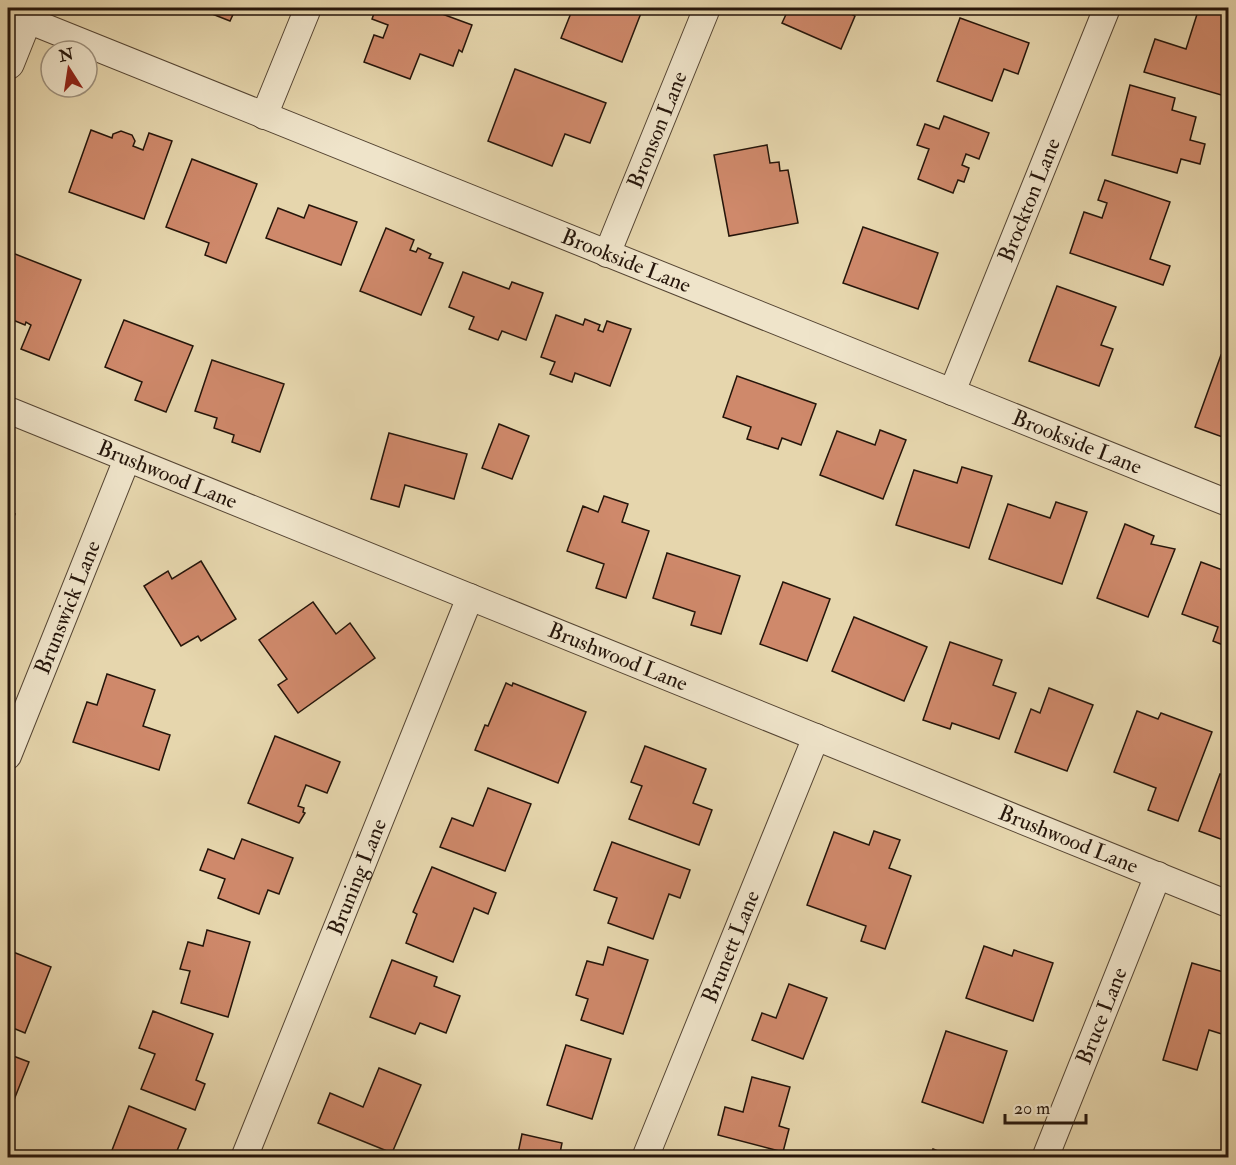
<svg xmlns="http://www.w3.org/2000/svg" width="1236" height="1165" viewBox="0 0 1236 1165" font-family="'IM FELL Double Pica',serif">
<style>
.building{fill:#cf896b;stroke:#25150a;stroke-width:1.5}
.lines{fill:none;stroke-linecap:round;stroke-linejoin:round}
.minor-casing{stroke:#554533;stroke-width:28}
.tertiary-casing{stroke:#554533;stroke-width:34}
.minor{stroke:#efe4ca;stroke-width:26}
.tertiary{stroke:#efe4ca;stroke-width:32}
.labels{text-anchor:middle;dominant-baseline:central;stroke-width:5;stroke-linejoin:round;paint-order:stroke}
.street-label{font-size:22px;fill:#25150a;stroke:#efe4ca}
</style>
<rect width="100%" height="100%" fill="#e6d6ad"/>
<filter id="stains"><feTurbulence type="fractalNoise" baseFrequency=".00333" numOctaves="4"/><feColorMatrix values="0 0 0 0 .2 0 0 0 0 .09 0 0 0 0 .02 0 0 0 .5 -.17"/></filter>
<radialGradient id="worn" r=".72"><stop offset=".6" stop-color="#630" stop-opacity="0"/><stop offset="1" stop-color="#630" stop-opacity=".3"/></radialGradient>
<g class="building">
<path d="M 197,8 L 236,8 L 230,21 Z"/>
<path d="M 376,8 L 426,8 L 472,25 L 462,52 L 459,50 L 453,66 L 420,54 L 410,79 L 364,62 L 374,35 L 383,38 L 388,25 L 372,19 Z"/>
<path d="M 573,8 L 643,8 L 622,62 L 561,38 Z"/>
<path d="M 789,8 L 845,8 L 844,10 L 855,16 L 841,49 L 782,23 Z"/>
<path d="M 1199,8 L 1228,15 L 1228,97 L 1144,72 L 1155,39 L 1186,49 Z"/>
<path d="M 960,18 L 1029,43 L 1018,74 L 1004,69 L 992,101 L 937,81 Z"/>
<path d="M 515,69 L 606,103 L 590,143 L 565,134 L 552,166 L 488,141 Z"/>
<path d="M 1130,85 L 1175,98 L 1172,110 L 1196,117 L 1190,140 L 1205,144 L 1200,164 L 1181,159 L 1177,173 L 1112,155 Z"/>
<path d="M 944,116 L 989,133 L 979,159 L 966,154 L 962,165 L 969,168 L 964,182 L 958,180 L 953,193 L 918,179 L 929,149 L 917,145 L 925,124 L 939,129 Z"/>
<path d="M 91,130 L 112,138 L 113,134 L 121,131 L 132,135 L 135,141 L 133,146 L 143,150 L 149,133 L 172,141 L 144,219 L 69,192 Z"/>
<path d="M 767,145 L 770,163 L 779,162 L 780,171 L 788,170 L 798,223 L 729,236 L 714,155 Z"/>
<path d="M 192,159 L 257,184 L 226,263 L 205,255 L 209,243 L 166,227 Z"/>
<path d="M 1105,180 L 1170,202 L 1150,259 L 1170,266 L 1163,285 L 1070,253 L 1084,212 L 1102,218 L 1107,203 L 1098,200 Z"/>
<path d="M 309,205 L 357,222 L 341,265 L 266,238 L 278,208 L 304,218 Z"/>
<path d="M 863,227 L 938,253 L 918,309 L 843,283 Z"/>
<path d="M 386,228 L 414,240 L 410,250 L 416,252 L 418,248 L 431,254 L 429,258 L 443,263 L 421,315 L 360,291 Z"/>
<path d="M 10,252 L 81,280 L 49,360 L 21,349 L 31,325 L 26,322 L 25,325 L 8,318 Z"/>
<path d="M 463,272 L 509,289 L 512,282 L 543,293 L 526,340 L 502,331 L 498,340 L 469,329 L 474,317 L 449,307 Z"/>
<path d="M 1057,286 L 1116,307 L 1101,345 L 1113,349 L 1099,386 L 1029,361 Z"/>
<path d="M 556,315 L 583,325 L 585,319 L 600,325 L 598,330 L 603,332 L 607,321 L 631,329 L 610,386 L 575,373 L 572,382 L 550,374 L 555,362 L 541,357 Z"/>
<path d="M 124,320 L 193,346 L 166,412 L 135,400 L 142,382 L 105,367 Z"/>
<path d="M 1221,355 L 1228,357 L 1228,439 L 1195,427 Z"/>
<path d="M 212,360 L 284,384 L 260,452 L 232,442 L 234,435 L 214,428 L 217,418 L 195,411 Z"/>
<path d="M 737,376 L 816,404 L 801,445 L 782,438 L 778,449 L 747,439 L 751,427 L 723,417 Z"/>
<path d="M 499,424 L 529,436 L 512,479 L 482,468 Z"/>
<path d="M 880,430 L 906,440 L 883,499 L 820,475 L 837,431 L 875,445 Z"/>
<path d="M 389,433 L 467,454 L 454,499 L 405,485 L 399,507 L 371,499 Z"/>
<path d="M 962,467 L 992,476 L 969,548 L 896,525 L 914,470 L 957,483 Z"/>
<path d="M 604,496 L 628,504 L 622,522 L 649,531 L 626,598 L 596,588 L 604,564 L 567,551 L 583,506 L 598,512 Z"/>
<path d="M 1056,502 L 1087,512 L 1062,584 L 989,559 L 1008,504 L 1050,518 Z"/>
<path d="M 8,511 L 15,514 L 8,533 Z"/>
<path d="M 1125,524 L 1154,536 L 1151,544 L 1175,549 L 1148,617 L 1097,598 Z"/>
<path d="M 667,553 L 740,576 L 721,634 L 691,625 L 695,612 L 653,598 Z"/>
<path d="M 201,561 L 236,619 L 201,641 L 198,636 L 181,646 L 144,586 L 168,571 L 172,579 Z"/>
<path d="M 1201,562 L 1228,572 L 1228,647 L 1213,641 L 1218,627 L 1182,614 Z"/>
<path d="M 783,582 L 830,599 L 807,661 L 760,644 Z"/>
<path d="M 313,602 L 336,634 L 350,623 L 375,658 L 298,713 L 278,685 L 287,679 L 259,640 Z"/>
<path d="M 854,617 L 927,647 L 904,701 L 832,671 Z"/>
<path d="M 950,642 L 1002,660 L 993,685 L 1016,693 L 999,739 L 952,723 L 950,729 L 923,720 Z"/>
<path d="M 107,674 L 155,690 L 143,726 L 170,735 L 159,770 L 73,742 L 87,702 L 97,705 Z"/>
<path d="M 506,683 L 512,686 L 513,683 L 586,712 L 558,783 L 475,750 L 485,725 L 488,726 Z"/>
<path d="M 1049,688 L 1093,705 L 1067,771 L 1015,752 L 1031,709 L 1040,713 Z"/>
<path d="M 1137,711 L 1158,719 L 1161,713 L 1212,732 L 1178,821 L 1148,810 L 1156,788 L 1114,772 Z"/>
<path d="M 275,736 L 340,762 L 327,793 L 306,785 L 298,806 L 304,808 L 303,812 L 305,813 L 299,823 L 248,803 Z"/>
<path d="M 645,746 L 706,769 L 693,803 L 712,810 L 699,845 L 629,819 L 642,786 L 631,782 Z"/>
<path d="M 1220,774 L 1228,777 L 1228,833 L 1226,841 L 1199,831 Z"/>
<path d="M 488,788 L 531,804 L 505,871 L 440,847 L 452,818 L 473,826 Z"/>
<path d="M 874,831 L 900,840 L 889,868 L 911,876 L 885,949 L 861,941 L 866,926 L 807,905 L 834,832 L 869,845 Z"/>
<path d="M 242,839 L 293,858 L 279,894 L 268,890 L 259,914 L 218,898 L 225,879 L 200,870 L 208,849 L 234,859 Z"/>
<path d="M 612,842 L 690,870 L 680,898 L 669,894 L 653,939 L 608,923 L 617,898 L 594,890 Z"/>
<path d="M 432,867 L 496,893 L 488,914 L 474,908 L 453,962 L 406,943 L 417,914 L 413,912 Z"/>
<path d="M 207,930 L 250,942 L 228,1017 L 181,1003 L 190,971 L 180,969 L 188,942 L 203,946 Z"/>
<path d="M 984,946 L 1012,956 L 1014,950 L 1053,963 L 1033,1021 L 966,998 Z"/>
<path d="M 608,947 L 648,960 L 623,1034 L 581,1020 L 588,999 L 576,995 L 587,961 L 603,965 Z"/>
<path d="M 8,950 L 51,967 L 25,1033 L 8,1026 Z"/>
<path d="M 392,960 L 437,977 L 434,986 L 460,996 L 446,1033 L 420,1023 L 415,1034 L 370,1017 Z"/>
<path d="M 1192,963 L 1227,973 L 1226,979 L 1228,980 L 1228,1036 L 1209,1030 L 1197,1070 L 1163,1060 Z"/>
<path d="M 789,984 L 827,998 L 803,1059 L 752,1040 L 762,1013 L 776,1018 Z"/>
<path d="M 153,1011 L 213,1034 L 196,1080 L 205,1084 L 195,1110 L 141,1089 L 155,1054 L 139,1048 Z"/>
<path d="M 946,1031 L 1007,1051 L 983,1123 L 922,1102 Z"/>
<path d="M 566,1045 L 611,1059 L 592,1119 L 547,1105 Z"/>
<path d="M 8,1054 L 29,1062 L 8,1115 Z"/>
<path d="M 379,1068 L 421,1085 L 392,1153 L 318,1123 L 330,1093 L 363,1107 Z"/>
<path d="M 752,1077 L 790,1087 L 779,1126 L 789,1129 L 783,1152 L 718,1135 L 725,1107 L 743,1112 Z"/>
<path d="M 129,1106 L 186,1129 L 174,1158 L 109,1158 Z"/>
<path d="M 522,1134 L 562,1143 L 559,1158 L 517,1158 Z"/>
<path d="M 933,1149 L 955,1158 L 930,1158 Z"/>
</g>
<g class="lines">
<g class="minor-casing">
<g id="minor">
<path id="s1" d="M 25,19 L 1228,503"/>
<path d="M 264,116 L 308,8"/>
<path id="s2" d="M 607,254 L 707,8"/>
<path id="s3" d="M 952,392 L 1107,8"/>
<path id="s4" d="M 8,410 L 1228,904"/>
<path id="s5" d="M 8,756 L 127,459"/>
<path id="s6" d="M 244,1158 L 470,597"/>
<path id="s7" d="M 645,1158 L 816,737"/>
<path id="s8" d="M 1045,1158 L 1158,875"/>
</g>
</g>
<g class="tertiary-casing">
<path id="tertiary" d="M 8,63 L 30,8"/>
</g>
<use href="#minor" class="minor"/>
<use href="#tertiary" class="tertiary"/>
</g>
<g class="labels">
<g class="street-label">
<text stroke="none"><textPath href="#s2" startOffset="134">Bronson Lane</textPath></text>
<text stroke="none"><textPath href="#s3" startOffset="207">Brockton Lane</textPath></text>
<text stroke="none"><textPath href="#s1" startOffset="648">Brookside Lane</textPath></text>
<text stroke="none"><textPath href="#s1" startOffset="1134">Brookside Lane</textPath></text>
<text stroke="none"><textPath href="#s4" startOffset="172">Brushwood Lane</textPath></text>
<text stroke="none"><textPath href="#s5" startOffset="160">Brunswick Lane</textPath></text>
<text stroke="none"><textPath href="#s4" startOffset="658">Brushwood Lane</textPath></text>
<text stroke="none"><textPath href="#s4" startOffset="1144">Brushwood Lane</textPath></text>
<text stroke="none"><textPath href="#s6" startOffset="303">Bruning Lane</textPath></text>
<text stroke="none"><textPath href="#s7" startOffset="228">Brunett Lane</textPath></text>
<text stroke="none"><textPath href="#s8" startOffset="153">Bruce Lane</textPath></text>
</g>
</g>
<rect width="1236" height="1165" fill="none" stroke="#e6d6ad" stroke-width="30"/>
<rect x="9" y="9" width="1218" height="1147" fill="none" stroke="#25150a" stroke-width="3"/>
<rect x="15" y="15" width="1206" height="1135" fill="none" stroke="#25150a" stroke-width="1.5"/>
<g transform="translate(69 69) rotate(348)"><circle r="28" fill="#efe4ca" stroke="#9e917d" stroke-width="1.5"/>
<path d="M0-4.5L10 22L0 15L-10 22Z" fill="#8f2418"/>
<text y="-9" font-size="16" font-weight="bold" text-anchor="middle" fill="#25150a">N</text>
</g>
<path d="M1005 1114v9h81v-9" fill="none" stroke="#25150a" stroke-width="3"/>
<text x="1014" y="1114" font-size="18" fill="#25150a" stroke="#efe4ca" stroke-width="4.5" paint-order="stroke">20 m</text>
<rect width="100%" height="100%" filter="url(#stains)"/>
<rect width="100%" height="100%" fill="url(#worn)"/>
</svg>
